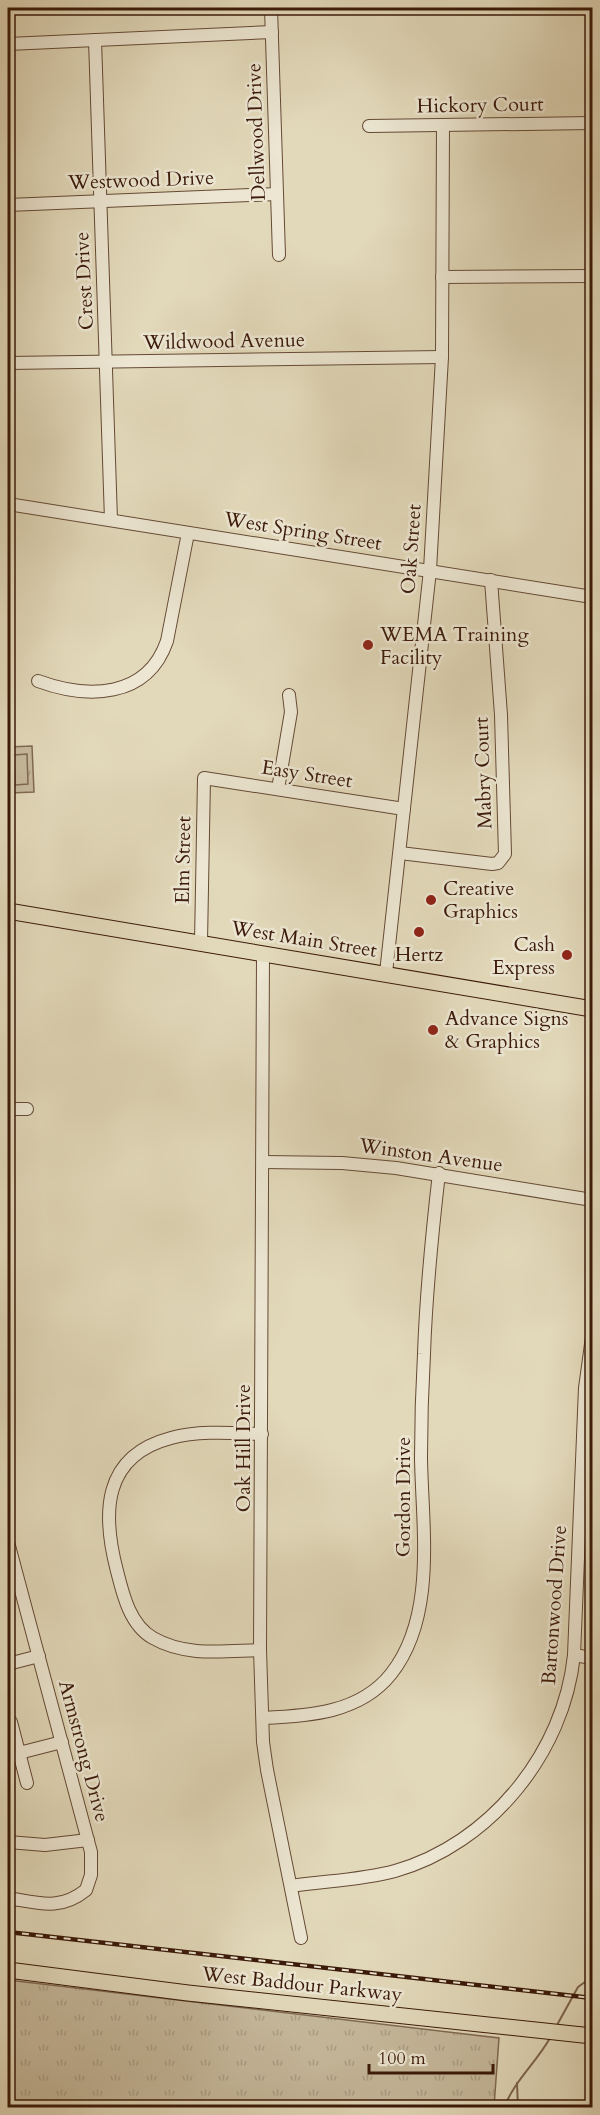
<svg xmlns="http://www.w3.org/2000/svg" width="600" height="2115" viewBox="0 0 600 2115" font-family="Cardo,serif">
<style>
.grass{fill:url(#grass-tufts);stroke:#806a52;stroke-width:1.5}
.pitch{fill:#c6b99c;stroke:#806a52;stroke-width:1.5}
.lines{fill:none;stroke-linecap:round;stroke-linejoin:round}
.stream{stroke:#7d664f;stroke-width:2}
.minor-casing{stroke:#654a35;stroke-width:14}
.major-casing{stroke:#3b1a09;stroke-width:17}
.minor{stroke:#ece6d2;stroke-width:12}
.major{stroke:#e2d9ba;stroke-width:15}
.rail-casing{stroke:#3b1a09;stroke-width:4.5}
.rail{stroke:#ece6d2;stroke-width:2;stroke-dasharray:7;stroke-linecap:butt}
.poi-dot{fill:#8f2418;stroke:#ece6d2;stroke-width:2}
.labels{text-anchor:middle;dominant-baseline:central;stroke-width:5;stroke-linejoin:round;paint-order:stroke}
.street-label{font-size:20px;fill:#3b1a09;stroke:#ece6d2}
.poi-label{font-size:20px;fill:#3b1a09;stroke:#ece6d2;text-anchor:start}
</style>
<defs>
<pattern id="grass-tufts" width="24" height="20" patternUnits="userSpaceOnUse" patternTransform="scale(1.5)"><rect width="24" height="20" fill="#c6b99c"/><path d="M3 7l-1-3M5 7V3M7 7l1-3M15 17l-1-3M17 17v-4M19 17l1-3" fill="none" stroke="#ab9e85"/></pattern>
</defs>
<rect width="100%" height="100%" fill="#e2d9ba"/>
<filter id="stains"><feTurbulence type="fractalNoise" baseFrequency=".00333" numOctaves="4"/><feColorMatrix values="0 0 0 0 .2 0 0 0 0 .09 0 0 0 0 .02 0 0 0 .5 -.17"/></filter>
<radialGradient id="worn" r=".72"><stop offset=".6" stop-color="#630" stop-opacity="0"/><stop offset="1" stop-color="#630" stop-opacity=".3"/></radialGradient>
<g class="grass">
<path d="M 32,746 L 34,792 L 10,793 L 8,747 Z"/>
<path d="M 8,1980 L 499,2038 L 494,2107 L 8,2107 Z"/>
</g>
<path class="pitch" d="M 27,754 L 28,784 L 15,785 L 14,755 Z"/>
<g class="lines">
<g class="stream">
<path d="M 557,2025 L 578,1987 L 592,1977"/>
<path d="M 517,2083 L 518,2108"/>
<path d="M 504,2108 C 514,2081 536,2063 550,2038"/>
</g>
<g class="minor-casing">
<g id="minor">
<path d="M 271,8 L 279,255"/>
<path d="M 95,40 L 111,520"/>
<path d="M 8,44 L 272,32"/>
<path d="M 369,126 L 592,123"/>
<path d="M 8,205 L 277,194"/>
<path d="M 442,277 L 592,276"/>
<path d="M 8,363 L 442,357"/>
<path d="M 8,504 L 592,597"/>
<path d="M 38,681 C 87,699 147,699 167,641 L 188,533"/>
<path d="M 278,789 L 291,712 L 289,695"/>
<path d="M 400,853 L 492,864 L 498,863 L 505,854 L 501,715 L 491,580"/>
<path d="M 201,942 L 204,778 L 404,809"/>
<path d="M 263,955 L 260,1650 L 263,1742 L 267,1770 L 301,1938"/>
<path d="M 386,973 L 430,570 L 442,357 L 443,125"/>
<path d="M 8,1109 L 27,1109"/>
<path d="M 263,1162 L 342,1163 L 396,1168 L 592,1200"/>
<path d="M 8,1542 L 91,1852 L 91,1875 L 86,1890 C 60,1911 39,1903 8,1898"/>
<path d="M 260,1650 C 224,1651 186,1657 153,1638 C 130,1625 123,1595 117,1571 C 102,1514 102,1456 171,1438 C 200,1430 233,1433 262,1434"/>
<path d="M 574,1655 L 592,1658"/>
<path d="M 8,1664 L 39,1656"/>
<path d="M 263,1718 C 309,1716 360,1713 391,1674 C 437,1616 422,1527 421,1458 C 421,1424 422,1389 424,1354 C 426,1293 432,1234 439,1173"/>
<path d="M 11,1722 L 27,1783"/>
<path d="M 19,1753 L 62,1742"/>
<path d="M 8,1842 L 45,1845 L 88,1840"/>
<path d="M 291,1886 C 325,1881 362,1880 395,1871 C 490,1844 564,1753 574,1655 L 585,1388 L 592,1337"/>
</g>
</g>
<g class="major-casing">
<g id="major">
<path d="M 8,911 L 592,1009"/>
<path d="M 8,1970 L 188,1993 L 592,2036"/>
</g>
</g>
<use href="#minor" class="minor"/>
<use href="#major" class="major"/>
<g class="rail-casing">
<path id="rail" d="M 8,1932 L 592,1998"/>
</g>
<use href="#rail" class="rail"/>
</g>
<g class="poi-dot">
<circle cx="368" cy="645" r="6"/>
<circle cx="431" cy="900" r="6"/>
<circle cx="419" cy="932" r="6"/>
<circle cx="567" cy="955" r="6"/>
<circle cx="433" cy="1030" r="6"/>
</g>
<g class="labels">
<g class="street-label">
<text transform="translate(480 105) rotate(-1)">Hickory Court</text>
<text transform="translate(256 132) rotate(-92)">Dellwood Drive</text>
<text transform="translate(141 180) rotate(-2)">Westwood Drive</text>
<text transform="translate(84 281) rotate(-93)">Crest Drive</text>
<text transform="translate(224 341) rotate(-1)">Wildwood Avenue</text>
<text transform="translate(303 531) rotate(9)">West Spring Street</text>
<text transform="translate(411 549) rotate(-86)">Oak Street</text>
<text transform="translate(483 773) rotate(-92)">Mabry Court</text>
<text transform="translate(307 774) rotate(9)">Easy Street</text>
<text transform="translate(183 860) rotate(-89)">Elm Street</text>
<text transform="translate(304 939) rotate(9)">West Main Street</text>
<text transform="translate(431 1155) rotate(8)">Winston Avenue</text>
<text transform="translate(243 1448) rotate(-90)">Oak Hill Drive</text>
<text transform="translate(403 1497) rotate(-90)">Gordon Drive</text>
<text transform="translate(554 1605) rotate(-86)">Bartonwood Drive</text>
<text transform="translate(84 1751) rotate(75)">Armstrong Drive</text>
<text transform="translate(302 1984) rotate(6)">West Baddour Parkway</text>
</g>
<g class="poi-label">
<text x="380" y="634">WEMA Training<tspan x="380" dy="23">Facility</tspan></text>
<text x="443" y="888">Creative<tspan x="443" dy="23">Graphics</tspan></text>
<text x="555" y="944" text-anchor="end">Cash<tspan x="555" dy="23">Express</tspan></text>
<text x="419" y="954" text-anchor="middle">Hertz</text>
<text x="445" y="1018">Advance Signs<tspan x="445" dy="23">&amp; Graphics</tspan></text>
</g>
</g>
<rect width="600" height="2115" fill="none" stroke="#e2d9ba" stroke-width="30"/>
<rect x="9" y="9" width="582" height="2097" fill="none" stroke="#3b1a09" stroke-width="3"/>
<rect x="15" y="15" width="570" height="2085" fill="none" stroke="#3b1a09" stroke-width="1.5"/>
<path d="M369 2064v9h124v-9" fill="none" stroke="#3b1a09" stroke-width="3"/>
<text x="378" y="2064" font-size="18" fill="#3b1a09" stroke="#ece6d2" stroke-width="4.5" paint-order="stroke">100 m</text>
<rect width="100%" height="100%" filter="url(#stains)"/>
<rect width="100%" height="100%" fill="url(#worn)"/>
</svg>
